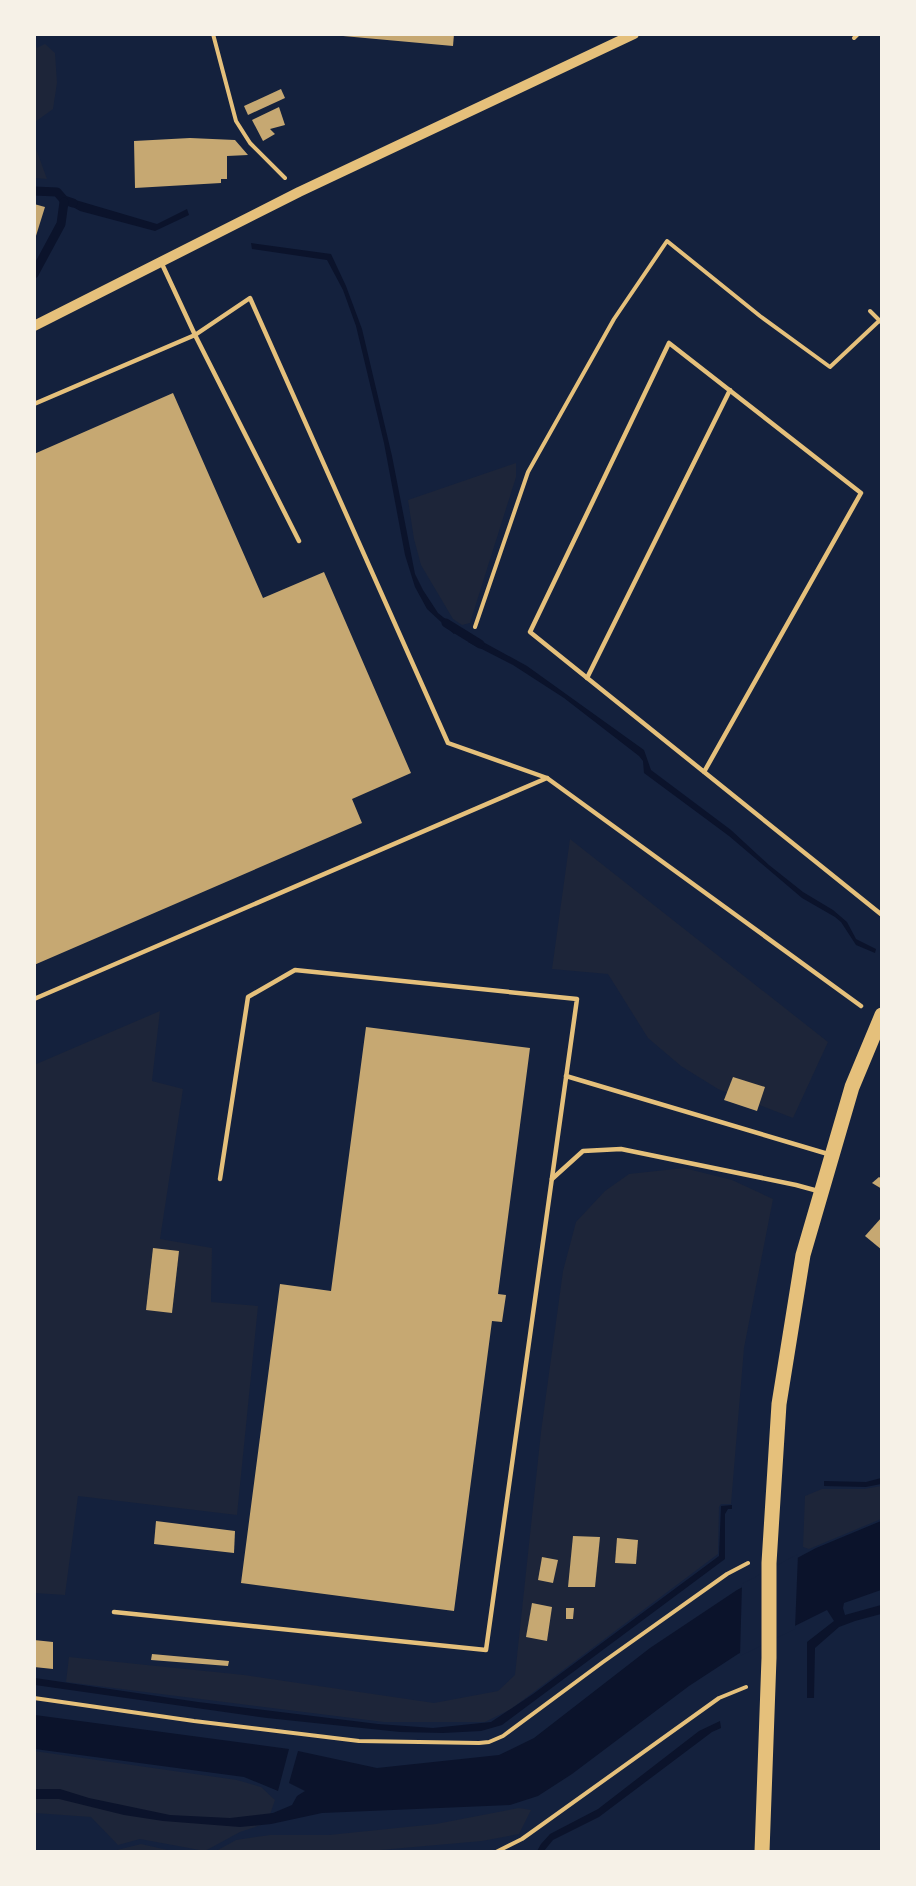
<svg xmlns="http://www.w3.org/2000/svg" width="916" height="1886" viewBox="0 0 916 1886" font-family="Montserrat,sans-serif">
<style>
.green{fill:#1d2539}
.water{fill:#0b132b}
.pier{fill:#14213d}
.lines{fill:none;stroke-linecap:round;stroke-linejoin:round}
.stream{stroke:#0b132b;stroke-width:9}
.building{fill:#c6a872}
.path{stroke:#e5c07b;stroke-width:4}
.service{stroke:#e5c07b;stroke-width:4.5}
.tertiary{stroke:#e5c07b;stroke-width:10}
.primary{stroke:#e5c07b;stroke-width:15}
</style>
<rect width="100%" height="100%" fill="#14213d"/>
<g class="green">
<path d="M 34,39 L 37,48 L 45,44 L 55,53 L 57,83 L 53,109 L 35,122 Z"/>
<path d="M 34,146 L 35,146 L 47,179 L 35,178 Z"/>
<path d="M 516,463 L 516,477 L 470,623 L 462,625 L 453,619 L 421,565 L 414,539 L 408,500 Z"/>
<path d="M 570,839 L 828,1042 L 793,1118 L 718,1089 L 681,1066 L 648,1038 L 608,974 L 552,969 Z"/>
<path d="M 160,1011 L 152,1081 L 183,1089 L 160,1239 L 212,1248 L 211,1302 L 258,1306 L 237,1515 L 78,1496 L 65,1595 L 35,1593 L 34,1065 Z"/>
<path d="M 684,1168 L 732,1180 L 773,1199 L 744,1348 L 731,1504 L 721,1504 L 719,1507 L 718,1554 L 511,1709 L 485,1722 L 384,1722 L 66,1682 L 69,1657 L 244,1675 L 434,1703 L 498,1691 L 515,1675 L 541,1432 L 563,1271 L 576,1222 L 605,1191 L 629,1174 Z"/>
<path d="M 881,1486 L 881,1519 L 809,1549 L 803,1547 L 805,1496 L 822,1489 L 864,1489 Z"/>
<path d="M 34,1751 L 237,1780 L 261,1787 L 275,1800 L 267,1823 L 240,1832 L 205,1851 L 140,1839 L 118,1845 L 91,1817 L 35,1813 Z"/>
<path d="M 519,1808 L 531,1810 L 519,1834 L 482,1841 L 369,1851 L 216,1851 L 236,1840 L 270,1835 L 329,1835 L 436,1824 Z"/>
<path d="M 141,1844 L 172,1851 L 113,1851 Z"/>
</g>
<g class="water">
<path d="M 62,196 L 157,224 L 187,209 L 189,215 L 155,231 L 80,211 L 64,202 Z"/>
<path d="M 251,243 L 331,254 L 346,286 L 362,329 L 392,456 L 415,574 L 423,590 L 438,613 L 458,629 L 454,634 L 427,609 L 415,587 L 405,555 L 384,443 L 356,326 L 343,290 L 327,260 L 252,249 Z"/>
<path d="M 474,637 L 527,666 L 644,750 L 651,770 L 731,830 L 769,865 L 803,892 L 833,910 L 847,922 L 856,939 L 876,949 L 875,953 L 856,945 L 841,922 L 835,917 L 802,898 L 729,836 L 644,773 L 643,761 L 639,756 L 564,698 L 513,665 L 468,642 Z"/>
<path d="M 881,1478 L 881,1484 L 866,1487 L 824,1486 L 824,1481 L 866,1482 Z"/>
<path d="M 732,1505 L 732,1509 L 728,1509 L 725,1514 L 725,1559 L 502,1725 L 481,1731 L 443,1733 L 400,1732 L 267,1718 L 35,1685 L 35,1678 L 198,1702 L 378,1724 L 433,1728 L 491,1722 L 533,1694 L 719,1556 L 721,1506 Z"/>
<path d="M 881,1521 L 881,1590 L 844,1603 L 843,1608 L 845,1615 L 881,1605 L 881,1614 L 855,1621 L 839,1627 L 815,1648 L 814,1698 L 807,1698 L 807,1642 L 834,1621 L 827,1610 L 738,1654 L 689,1686 L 572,1774 L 538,1796 L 510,1805 L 322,1813 L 271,1824 L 240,1827 L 163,1821 L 124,1815 L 59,1799 L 35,1799 L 35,1789 L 60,1789 L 89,1798 L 170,1815 L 230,1818 L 273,1813 L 292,1805 L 297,1796 L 305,1791 L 289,1783 L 298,1751 L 377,1768 L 499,1755 L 534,1738 L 650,1648 L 737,1590 L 816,1548 Z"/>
<path d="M 35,1715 L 289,1749 L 278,1791 L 244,1777 L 35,1749 Z"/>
<path d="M 720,1721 L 721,1728 L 712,1732 L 599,1817 L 553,1840 L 544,1851 L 537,1851 L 541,1844 L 550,1834 L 598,1809 L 699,1731 Z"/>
</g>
<path class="pier" d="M 798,1554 L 795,1629 L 740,1656 L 742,1584 Z"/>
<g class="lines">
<g class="stream">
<path d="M 34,191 L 57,192 L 64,200 L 73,203"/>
<path d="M 34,274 L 61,224 L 64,202"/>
<path d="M 446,623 L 480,644"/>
</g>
</g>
<g class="building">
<path d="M 344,34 L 454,34 L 453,46 L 343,36 Z"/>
<path d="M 281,89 L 285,98 L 248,115 L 244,106 Z"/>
<path d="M 279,107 L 285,125 L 270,129 L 275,134 L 263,141 L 252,120 Z"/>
<path d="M 190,138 L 235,140 L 248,155 L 227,156 L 227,179 L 221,179 L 221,183 L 135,188 L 134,141 Z"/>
<path d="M 34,204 L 45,207 L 35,239 L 34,239 Z"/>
<path d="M 173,393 L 263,598 L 324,572 L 411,773 L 352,799 L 362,823 L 34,965 L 34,454 Z"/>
<path d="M 366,1027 L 530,1048 L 498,1294 L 506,1295 L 502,1322 L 492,1321 L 454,1611 L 241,1583 L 280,1284 L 331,1291 Z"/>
<path d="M 733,1077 L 765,1087 L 757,1111 L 724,1100 Z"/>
<path d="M 879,1177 L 882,1179 L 882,1189 L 872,1183 Z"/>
<path d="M 882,1217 L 882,1250 L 865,1236 Z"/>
<path d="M 153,1248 L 179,1251 L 172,1313 L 146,1310 Z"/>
<path d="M 156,1521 L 235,1531 L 234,1553 L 154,1544 Z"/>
<path d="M 573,1536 L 600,1537 L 595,1587 L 568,1587 Z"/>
<path d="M 617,1538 L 638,1540 L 636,1564 L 615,1563 Z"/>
<path d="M 542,1557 L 558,1560 L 553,1583 L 538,1580 Z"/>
<path d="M 532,1603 L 552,1607 L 547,1641 L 526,1637 Z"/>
<path d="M 566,1608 L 574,1608 L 573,1619 L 566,1619 Z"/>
<path d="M 34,1640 L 53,1642 L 53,1669 L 34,1667 Z"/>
<path d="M 152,1654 L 229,1661 L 228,1666 L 151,1660 Z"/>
</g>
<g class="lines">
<g class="path">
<path d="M 213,34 L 236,121 L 250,143 L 285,178"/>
<path d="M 854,38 L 858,34"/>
<path d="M 870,311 L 882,323"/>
<path d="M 475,627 L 528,472 L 614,319 L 667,241 L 760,316 L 830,367 L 879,321"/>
<path d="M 34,1698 L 194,1721 L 359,1741 L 479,1743 L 489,1742 L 503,1736 L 603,1662 L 727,1574 L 748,1563"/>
<path d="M 496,1852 L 522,1839 L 719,1698 L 746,1687"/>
</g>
<g class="service">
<path d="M 162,264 L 195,335 L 299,541"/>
<path d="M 34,404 L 195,335 L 250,298 L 448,743 L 547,778 L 861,1006"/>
<path d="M 587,678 L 730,390"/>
<path d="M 704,772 L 861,493 L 669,343 L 530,632 L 882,915"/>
<path d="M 34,999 L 547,778"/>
<path d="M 566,1076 L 828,1154"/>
<path d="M 552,1179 L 583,1151 L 621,1149 L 796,1185 L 818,1191"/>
<path d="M 114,1612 L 486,1650 L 577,999 L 295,970 L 248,997 L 220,1179"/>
</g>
<path class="tertiary" d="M 34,326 L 299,192 L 634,34"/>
<path class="primary" d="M 762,1852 L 769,1658 L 769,1563 L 779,1404 L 803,1255 L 852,1087 L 882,1015"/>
</g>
<rect width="916" height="1886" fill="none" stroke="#f6f1e7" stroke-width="72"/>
</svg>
